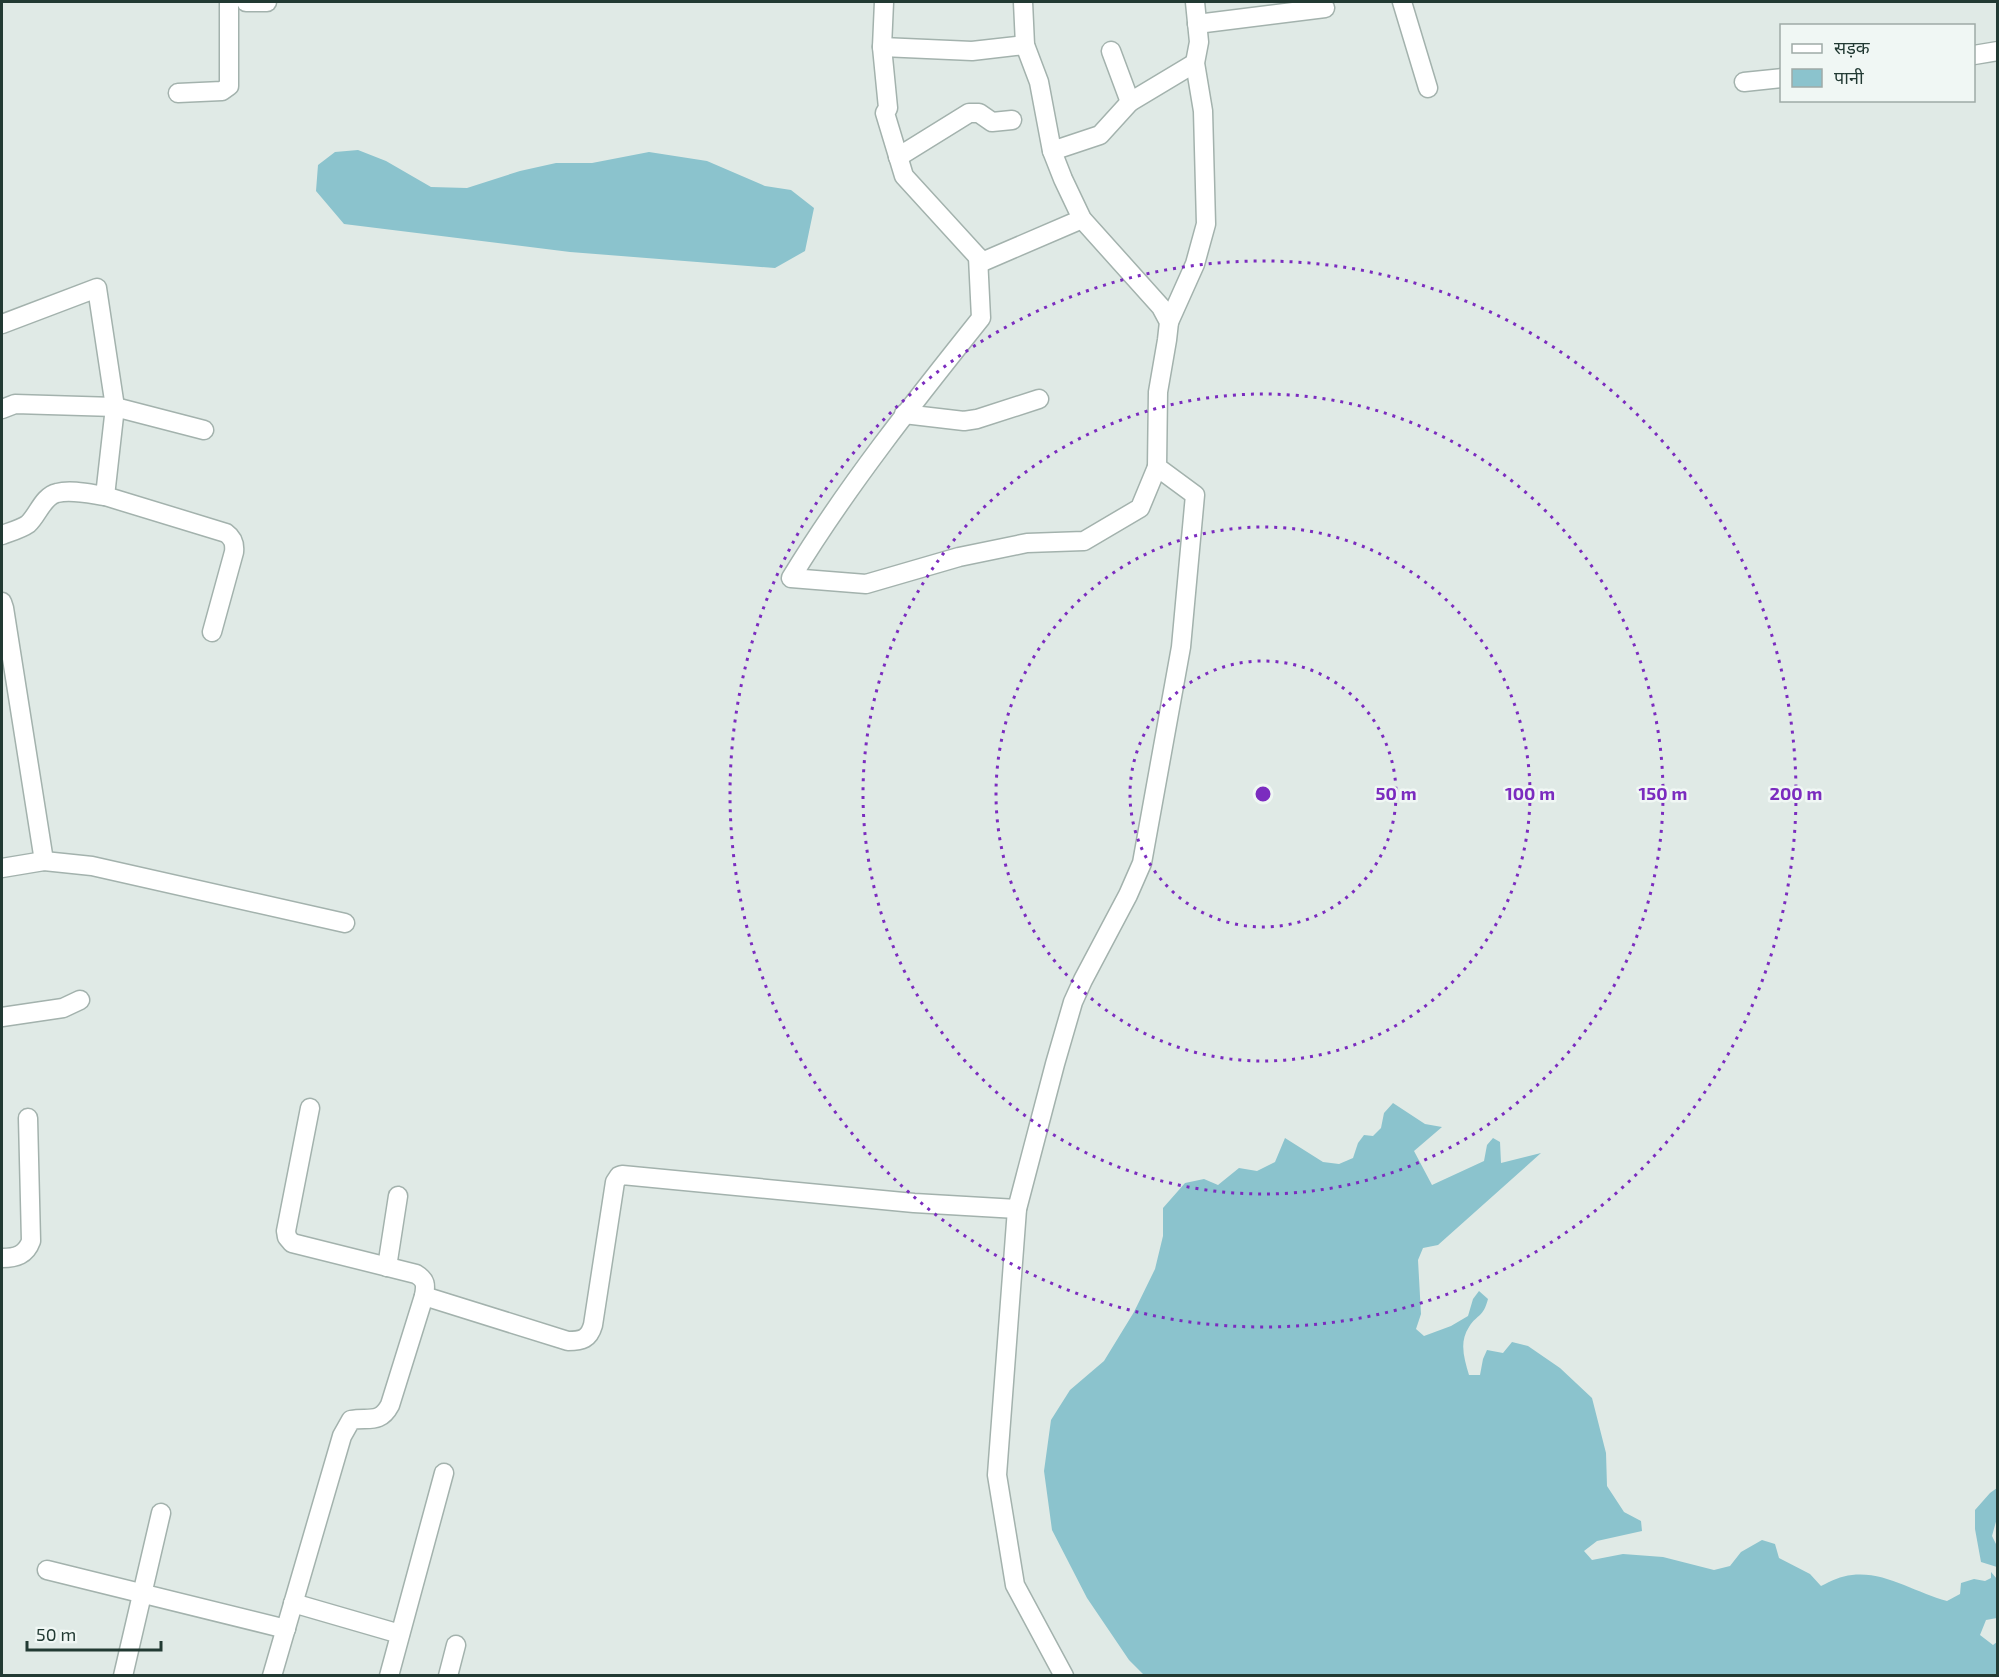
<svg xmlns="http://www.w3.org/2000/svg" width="1999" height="1677" viewBox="0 0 1999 1677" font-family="'Exo 2','Noto Sans Devanagari',sans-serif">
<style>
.water{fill:#8bc3cd}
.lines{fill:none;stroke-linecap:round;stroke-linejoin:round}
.minor-casing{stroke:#a3b2ad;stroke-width:21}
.minor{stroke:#fff;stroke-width:18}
.ring{fill:none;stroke:#7b2cbf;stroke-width:3;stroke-dasharray:3 6}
.centre{fill:#7b2cbf;stroke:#f0f7f4;stroke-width:3}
.ring-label{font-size:18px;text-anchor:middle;font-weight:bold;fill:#7b2cbf;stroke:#f0f7f4;stroke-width:5;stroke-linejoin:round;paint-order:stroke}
</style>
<rect width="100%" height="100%" fill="#e0eae6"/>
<g class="water">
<path d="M 358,150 L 386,161 L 431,187 L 467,188 L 520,171 L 556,163 L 592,163 L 649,152 L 707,161 L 765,186 L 791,190 L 814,208 L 805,251 L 775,268 L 570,252 L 344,224 L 316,191 L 318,165 L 335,152 Z"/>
<path d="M 1393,1103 L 1425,1124 L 1442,1127 L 1414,1151 L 1432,1185 L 1484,1161 L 1487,1145 L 1493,1138 L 1500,1142 L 1501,1163 L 1541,1153 L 1438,1245 L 1423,1248 L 1418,1260 L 1421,1314 L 1416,1329 L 1424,1336 L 1451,1326 L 1468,1316 L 1473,1299 L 1479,1291 L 1488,1299 C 1483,1318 1478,1313 1469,1327 C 1459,1342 1464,1358 1469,1375 L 1480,1375 L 1483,1359 L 1487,1350 L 1503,1353 L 1512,1342 L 1528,1346 L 1560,1368 L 1592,1398 L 1606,1453 L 1607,1486 L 1624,1512 L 1641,1521 L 1642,1531 L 1597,1541 L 1584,1551 L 1592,1560 L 1623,1554 L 1663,1557 L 1714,1570 L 1730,1566 L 1741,1552 L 1762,1540 L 1775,1544 L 1779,1558 L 1810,1574 L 1821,1586 C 1831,1581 1841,1576 1852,1575 C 1885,1571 1916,1593 1947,1601 L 1960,1594 L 1961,1583 L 1974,1579 L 1985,1581 L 1991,1578 L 1991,1572 L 1997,1579 L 1997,1618 L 1986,1620 L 1980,1635 L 1993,1645 L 1997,1642 L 1997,1675 L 1144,1675 L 1129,1660 L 1087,1598 L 1052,1530 L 1044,1471 L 1051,1420 L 1070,1390 L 1104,1361 L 1134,1312 L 1155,1269 L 1163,1236 L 1163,1208 L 1185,1183 L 1204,1179 L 1218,1185 L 1239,1168 L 1257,1171 L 1275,1162 L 1285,1138 L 1323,1162 L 1339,1164 L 1353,1158 L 1358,1143 L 1364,1135 L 1373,1136 L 1381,1128 L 1384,1113 Z"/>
<path d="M 1997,1488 L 1997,1518 L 1992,1536 L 1997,1546 L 1997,1567 L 1981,1562 L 1975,1529 L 1975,1510 L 1990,1493 Z"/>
</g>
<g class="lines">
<g class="minor-casing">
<g id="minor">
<path d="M 246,2 L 267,2"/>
<path d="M 884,2 L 882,47 L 888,108 L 885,113 L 904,176 L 978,257 L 982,262 L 1082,219"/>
<path d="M 1023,2 L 1025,45 L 1039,82 L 1052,151 L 1063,179 L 1082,219 L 1161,307 L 1169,322 L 1167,340 L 1158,392 L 1157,467 L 1195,495 L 1181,647 L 1142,863 L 1128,895 L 1083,980 L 1073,1002 L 1055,1064 L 1017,1209 L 997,1475 L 1015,1585 L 1064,1676"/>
<path d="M 1402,2 L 1428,88"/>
<path d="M 1197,24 L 1325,8"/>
<path d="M 882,47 L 972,51 L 1025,45"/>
<path d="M 1111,51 L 1130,102"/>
<path d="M 1974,55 L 1998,51"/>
<path d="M 1744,82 L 1782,78"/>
<path d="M 178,93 L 222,91 L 229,86 L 229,2"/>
<path d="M 1052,151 L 1100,135 L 1130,102 L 1195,63"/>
<path d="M 898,157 L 969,113 L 979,113 L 992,122 L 1012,120"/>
<path d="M 978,257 L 981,318 C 914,402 847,486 791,578 L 866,584 L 959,557 L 1027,543 L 1084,541 L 1140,508 L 1157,467"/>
<path d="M 1169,322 L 1195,264 L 1206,224 L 1203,111 L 1195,63 L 1199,42 L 1195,2"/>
<path d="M 2,324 L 97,288 L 115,407 L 105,496 C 91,494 71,489 57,493 C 43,496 38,515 28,524 C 21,529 10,532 2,535"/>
<path d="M 2,409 L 15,404 L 115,407 L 204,430"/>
<path d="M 904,414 L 964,421 L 977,419 L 1039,399"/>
<path d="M 105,496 L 226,533 C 233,538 235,543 234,552 L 212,632"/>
<path d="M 2,602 L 4,608 L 44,861"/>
<path d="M 2,868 L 44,861 L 92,866 L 345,923"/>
<path d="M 2,1017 L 63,1008 L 80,1000"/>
<path d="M 2,1258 C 16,1258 26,1255 31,1241 L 28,1118"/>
<path d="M 387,1267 L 398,1196"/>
<path d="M 424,1296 L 568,1341 C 582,1341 589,1339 593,1325 L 615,1182 L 619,1176 L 622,1175 L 914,1203 L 1017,1209"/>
<path d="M 47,1570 L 286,1629"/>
<path d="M 293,1603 L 400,1634"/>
<path d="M 123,1676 L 161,1513"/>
<path d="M 272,1676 L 342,1436 L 351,1420 C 369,1417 380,1424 390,1405 L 424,1296 C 426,1285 426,1280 416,1274 L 292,1243 L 287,1237 L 286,1231 L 310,1108"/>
<path d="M 389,1676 L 444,1473"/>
<path d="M 448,1676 L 456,1645"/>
</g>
</g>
<use href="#minor" class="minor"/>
</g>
<g class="ring">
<circle cx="1263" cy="794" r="133"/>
<circle cx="1263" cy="794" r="267"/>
<circle cx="1263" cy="794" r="400"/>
<circle cx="1263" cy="794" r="533"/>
</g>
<circle cx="1263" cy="794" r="9" class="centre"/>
<g class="ring-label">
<text x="1396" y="800">50 m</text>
<text x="1530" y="800">100 m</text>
<text x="1663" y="800">150 m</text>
<text x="1796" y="800">200 m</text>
</g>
<rect width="1999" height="1677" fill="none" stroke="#223a33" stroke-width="6"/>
<rect x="1780" y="24" width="195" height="78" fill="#f0f7f4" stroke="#9eaba7" stroke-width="1.5"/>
<rect x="1792" y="44" width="30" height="9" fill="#ffffff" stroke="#9eaba7" stroke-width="1.5"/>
<text x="1834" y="54" font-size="18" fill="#223a33">सड़क</text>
<rect x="1792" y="69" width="30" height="18" fill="#8bc3cd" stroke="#9eaba7" stroke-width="1.5"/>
<text x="1834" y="84" font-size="18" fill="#223a33">पानी</text>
<path d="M27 1641v9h134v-9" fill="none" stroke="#223a33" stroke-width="3"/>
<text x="36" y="1641" font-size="18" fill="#223a33" stroke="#f0f7f4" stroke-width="4.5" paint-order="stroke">50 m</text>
</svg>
